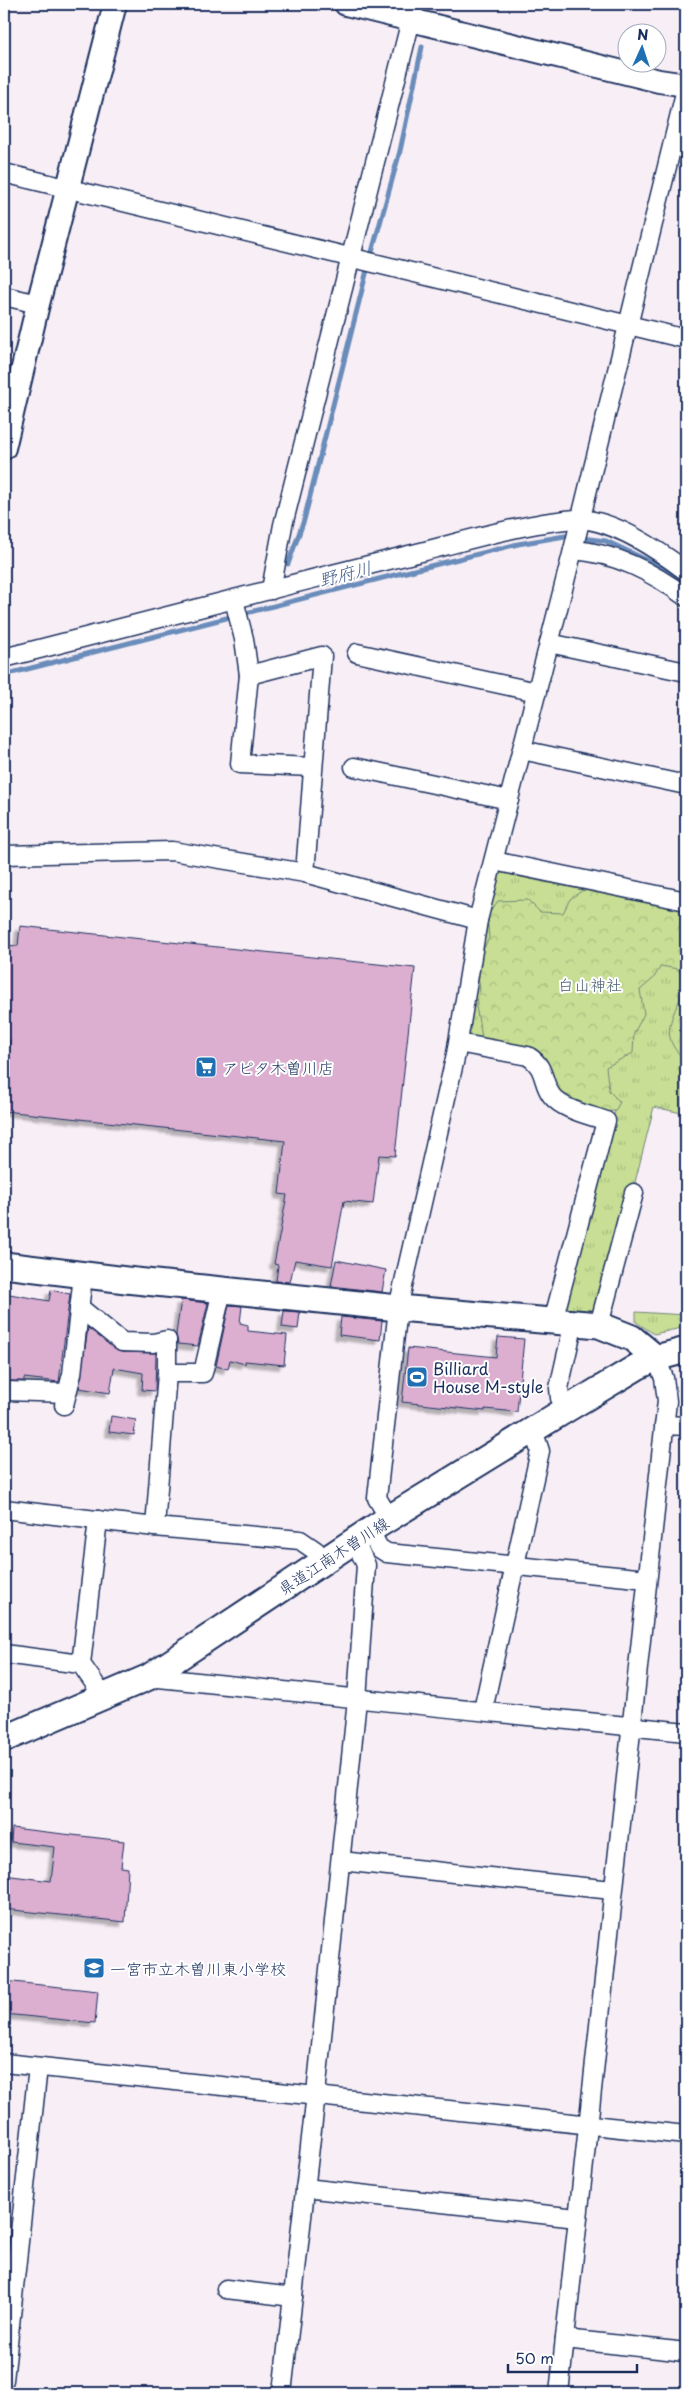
<svg xmlns="http://www.w3.org/2000/svg" width="690" height="2397" viewBox="0 0 690 2397" font-family="'Playpen Sans','Klee One',sans-serif">
<style>
.grass{fill:url(#grass-tufts);stroke:#718679}
.forest{fill:url(#forest-crowns);stroke:#718679}
.lines{fill:none;stroke-linecap:round;stroke-linejoin:round}
.stream{stroke:#6a8cba;stroke-width:5}
.building{fill:#dcaed0;stroke:#1b2f5e;filter:url(#shadow)}
.minor-casing{stroke:#1b2f5e;stroke-width:21}
.tertiary-casing{stroke:#1b2f5e;stroke-width:26}
.secondary-casing{stroke:#1b2f5e;stroke-width:29}
.minor{stroke:#fff;stroke-width:18}
.tertiary{stroke:#fff;stroke-width:22}
.secondary{stroke:#fff;stroke-width:25}
.labels{text-anchor:middle;dominant-baseline:central;stroke-width:4;stroke-linejoin:round;paint-order:stroke}
.park-label{font-size:16px;fill:#465b6c;stroke:#fff}
.poi-label{font-size:16px;fill:#1b2f5e;stroke:#fff;text-anchor:start}
.street-label{font-size:16px;fill:#1b2f5e;stroke:#fff}
.water-label{font-size:18px;font-style:italic;fill:#425e8c;stroke:#fff}
</style>
<defs>
<pattern id="grass-tufts" width="24" height="20" patternUnits="userSpaceOnUse" patternTransform="scale(1.25)"><rect width="24" height="20" fill="#c7de94"/><path d="M3 7l-1-3M5 7V3M7 7l1-3M15 17l-1-3M17 17v-4M19 17l1-3" fill="none" stroke="#aabf82"/></pattern>
<pattern id="forest-crowns" width="20" height="18" patternUnits="userSpaceOnUse" patternTransform="scale(1.25)"><rect width="20" height="18" fill="#c7de94"/><path d="M2 6a3 3 0 1 1 6 0M12 15a3 3 0 1 1 6 0" fill="none" stroke="#aabf82"/></pattern>
<filter id="shadow"><feDropShadow dx="-4.5" dy="4.5" stdDeviation="1" flood-color="#0004"/></filter>
</defs>
<rect width="100%" height="100%" fill="#f8eff6"/>
<filter id="ink" filterUnits="userSpaceOnUse"><feTurbulence type="fractalNoise" baseFrequency=".02" numOctaves="2"/><feDisplacementMap in="SourceGraphic" scale="10" xChannelSelector="R" yChannelSelector="G"/><feConvolveMatrix kernelMatrix="1 2 1 2 8 2 1 2 1" color-interpolation-filters="sRGB"/></filter>
<g filter="url(#ink)">
<g class="grass">
<path d="M 491,871 L 686,905 L 686,1114 L 654,1107 L 599,1325 L 561,1322 L 615,1111 L 559,1095 L 538,1063 L 459,1033 Z"/>
<path d="M 636,1312 L 686,1315 L 686,1327 L 654,1334 L 636,1322 Z"/>
</g>
<g class="forest">
<path d="M 586,888 L 686,908 L 686,980 L 678,969 L 661,966 L 653,979 L 640,990 L 644,1014 L 634,1033 L 633,1053 L 606,1067 L 609,1091 L 620,1102 L 615,1111 L 594,1113 L 576,1101 L 559,1095 L 537,1067 L 483,1042 L 476,1007 L 480,989 L 476,964 L 489,938 L 487,916 L 498,901 L 528,900 L 540,912 L 563,913 L 570,899 Z"/>
<path d="M 686,982 L 686,1060 C 653,1034 678,1012 686,982 Z"/>
</g>
<g class="lines">
<g class="stream">
<path d="M 372,252 L 400,151 L 422,47"/>
<path d="M 288,564 L 304,520 L 367,270"/>
<path d="M 4,675 L 418,569 L 518,544 L 565,536 L 606,541 L 655,564 L 686,585"/>
</g>
</g>
<g class="building">
<path d="M 20,926 L 415,968 L 395,1156 L 379,1155 L 373,1204 L 344,1201 L 332,1266 L 295,1260 L 290,1282 L 276,1281 L 278,1265 L 274,1264 L 287,1195 L 279,1194 L 285,1141 L 4,1111 L 10,1040 L 4,1039 L 4,945 L 18,946 Z"/>
<path d="M 336,1260 L 386,1270 L 382,1292 L 331,1286 Z"/>
<path d="M 51,1290 L 70,1294 L 59,1382 L 24,1378 L 24,1381 L 4,1381 L 4,1293 L 49,1301 Z"/>
<path d="M 181,1300 L 208,1303 L 198,1346 L 178,1344 L 176,1334 Z"/>
<path d="M 229,1305 L 242,1306 L 240,1323 L 248,1325 L 248,1331 L 287,1335 L 284,1365 L 245,1361 L 245,1364 L 230,1360 L 228,1369 L 216,1366 Z"/>
<path d="M 284,1311 L 300,1312 L 298,1329 L 282,1327 Z"/>
<path d="M 341,1317 L 382,1321 L 380,1340 L 339,1335 Z"/>
<path d="M 88,1328 L 121,1352 L 156,1353 L 155,1391 L 142,1390 L 143,1373 L 114,1368 L 110,1393 L 79,1388 Z"/>
<path d="M 498,1337 L 524,1339 L 517,1412 L 485,1409 L 485,1411 L 402,1402 L 408,1348 L 496,1357 Z"/>
<path d="M 111,1416 L 136,1420 L 134,1435 L 109,1432 Z"/>
<path d="M 12,1828 L 124,1841 L 121,1867 L 128,1868 L 125,1922 L 4,1909 L 4,1875 L 51,1881 L 55,1847 L 11,1842 Z"/>
<path d="M 4,1981 L 98,1991 L 95,2023 L 4,2014 Z"/>
</g>
<g class="lines">
<g class="minor-casing">
<g id="minor">
<path d="M 4,173 L 686,339"/>
<path d="M 4,296 L 38,304"/>
<path d="M 573,550 C 616,553 652,572 686,597"/>
<path d="M 271,590 L 283,525 L 415,4"/>
<path d="M 234,600 L 244,639 L 249,675 L 240,764 L 312,767"/>
<path d="M 549,643 L 686,672"/>
<path d="M 357,653 L 537,692"/>
<path d="M 4,658 C 141,622 279,587 417,553 C 457,543 497,531 538,524 C 551,522 566,519 579,519 C 616,521 658,550 686,571"/>
<path d="M 249,675 L 322,656 L 305,873"/>
<path d="M 522,750 L 686,785"/>
<path d="M 354,767 L 509,800"/>
<path d="M 4,855 L 172,851 L 305,873 L 478,920"/>
<path d="M 494,861 L 686,901"/>
<path d="M 458,1043 L 528,1056 C 547,1068 541,1082 552,1096 C 563,1110 590,1115 606,1121 L 553,1321"/>
<path d="M 79,1307 L 122,1342 L 153,1343 L 167,1340 L 167,1373"/>
<path d="M 599,1325 L 634,1193"/>
<path d="M 6,1391 L 67,1393"/>
<path d="M 64,1405 L 72,1374 L 83,1275"/>
<path d="M 567,1409 L 560,1398 L 559,1388 L 574,1322"/>
<path d="M 664,1425 L 686,1426"/>
<path d="M 4,1509 L 155,1527 L 300,1540 L 316,1551 L 323,1561"/>
<path d="M 389,1518 L 377,1498 L 398,1308 L 456,1054 L 478,920 L 573,550 L 686,89"/>
<path d="M 98,1520 L 81,1664 L 104,1697"/>
<path d="M 155,1527 L 167,1373 L 203,1373 L 222,1290"/>
<path d="M 370,1531 L 379,1548 L 387,1553 L 647,1579"/>
<path d="M 4,1654 L 81,1664"/>
<path d="M 149,1677 C 328,1697 507,1713 686,1732"/>
<path d="M 483,1710 L 540,1451 L 533,1430"/>
<path d="M 341,1861 L 612,1890"/>
<path d="M 4,2063 L 686,2135"/>
<path d="M 305,2188 L 577,2218"/>
<path d="M 226,2289 L 293,2297"/>
<path d="M 565,2339 L 686,2352"/>
<path d="M 4,2380 L 38,2067"/>
<path d="M 282,2393 L 316,2094 L 357,1700 L 366,1565 L 355,1541"/>
<path d="M 559,2393 L 667,1401 L 664,1378 L 656,1358"/>
</g>
</g>
<g class="tertiary-casing">
<g id="tertiary">
<path d="M 346,4 L 659,81 L 686,85"/>
<path d="M 4,448 L 38,304 L 115,4"/>
</g>
</g>
<g class="secondary-casing">
<g id="secondary">
<path d="M 4,1265 L 126,1280 L 398,1308 L 599,1325 L 632,1338 L 656,1358"/>
<path d="M 4,1739 L 149,1677 L 378,1525 L 567,1409 L 637,1367 L 656,1358 L 686,1350"/>
</g>
</g>
<use href="#minor" class="minor"/>
<use href="#tertiary" class="tertiary"/>
<use href="#secondary" class="secondary"/>
</g>
</g>
<defs>
<g id="supermarket-square" transform="scale(1.125)"><rect x="-9" y="-9" width="18" height="18" rx="4" fill="#1f6fb2" stroke="#fff"/><path d="M-6-5.5h2.5l.6 2H6L4.5 2H-2.5L-4.4-4H-6ZM-1.5 3.2a1.3 1.3 0 1 0 .1 0ZM3 3.2a1.3 1.3 0 1 0 .1 0Z" fill="#fff"/></g>
<g id="stadium-square" transform="scale(1.125)"><rect x="-9" y="-9" width="18" height="18" rx="4" fill="#1f6fb2" stroke="#fff"/><path d="M0-5a6.5 5 0 1 0 0 10a6.5 5 0 1 0 0-10ZM-3.5-1.8h7v3.6h-7Z" fill="#fff"/></g>
<g id="school-square" transform="scale(1.125)"><rect x="-9" y="-9" width="18" height="18" rx="4" fill="#1f6fb2" stroke="#fff"/><path d="M0-5L7-2L0 1L-7-2ZM-4 1L0 2.5L4 1V4Q0 6-4 4Z" fill="#fff"/></g>
</defs>
<g fill-rule="evenodd">
<use href="#supermarket-square" x="206" y="1067"/>
<use href="#stadium-square" x="417" y="1377"/>
<use href="#school-square" x="94" y="1968"/>
</g>
<g class="labels">
<g class="park-label">
<text x="590" y="984">白山神社</text>
</g>
<g class="poi-label">
<text x="222" y="1067">アピタ木曽川店</text>
<text x="433" y="1368">Billiard<tspan x="433" dy="18">House M-style</tspan></text>
<text x="110" y="1968">一宮市立木曽川東小学校</text>
</g>
<g class="street-label">
<text transform="translate(333 1555) rotate(-33)">県道江南木曽川線</text>
</g>
<g class="water-label">
<text transform="translate(345 573) rotate(-14)">野府川</text>
</g>
</g>
<rect width="690" height="2397" fill="none" stroke="#fff" stroke-width="20"/>
<rect x="10" y="10" width="670" height="2377" fill="none" stroke="#1b2f5e" stroke-width="2" filter="url(#ink)"/>
<g transform="translate(642 48) rotate(3)"><circle r="24" fill="#ffffff" stroke="#a4acbf"/>
<path d="M0-4L9 19L0 12L-9 19Z" fill="#1f6fb2"/>
<text y="-8" font-size="14" font-weight="bold" text-anchor="middle" fill="#1b2f5e">N</text>
</g>
<path d="M508 2364v8h129v-8" fill="none" stroke="#1b2f5e" stroke-width="2.5"/>
<text x="515" y="2364" font-size="15" fill="#1b2f5e" stroke="#ffffff" stroke-width="4" paint-order="stroke">50 m</text>
</svg>
